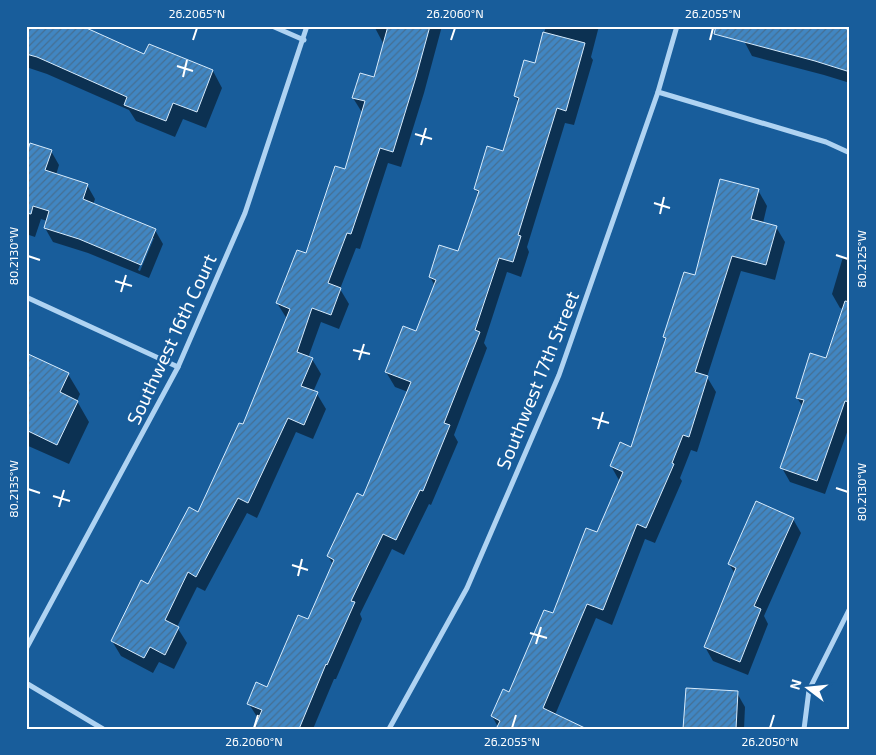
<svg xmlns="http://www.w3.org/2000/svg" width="876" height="755" viewBox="0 0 876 755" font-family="'Exo 2',sans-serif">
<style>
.shadow{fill:#0007;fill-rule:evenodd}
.building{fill:url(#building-hatch);stroke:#d7ebfc}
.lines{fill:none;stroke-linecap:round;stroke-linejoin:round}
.minor{stroke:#afd3f2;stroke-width:5}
.ticks{fill:none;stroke:#fff;stroke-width:2}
.labels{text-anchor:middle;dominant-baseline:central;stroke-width:5;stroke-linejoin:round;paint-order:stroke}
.street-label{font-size:19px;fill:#fff;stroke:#185d9b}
.neatline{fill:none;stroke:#fff;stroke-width:2}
.ticks-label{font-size:12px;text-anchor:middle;fill:#fff}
</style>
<defs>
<pattern id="building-hatch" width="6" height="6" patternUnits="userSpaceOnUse" patternTransform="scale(1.25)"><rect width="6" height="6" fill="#4186c2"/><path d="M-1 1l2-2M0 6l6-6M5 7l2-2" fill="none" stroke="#456f93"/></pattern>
</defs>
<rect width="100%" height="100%" fill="#185d9b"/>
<g class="shadow">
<path d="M 26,26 L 145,56 L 213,71 L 222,88 L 206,128 L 183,119 L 175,137 L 136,121 L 129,110 L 47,74 L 26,67 Z"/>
<path d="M 374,26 L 442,26 L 424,93 L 401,167 L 388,163 L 360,249 L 356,248 L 340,289 L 349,304 L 339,329 L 321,322 L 308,358 L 312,359 L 321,374 L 313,392 L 317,394 L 326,409 L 313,439 L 296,432 L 257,518 L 247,513 L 205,591 L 197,587 L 177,627 L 187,643 L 174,669 L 159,662 L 153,673 L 121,656 L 112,641 L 198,514 L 244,426 L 287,319 L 277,303 L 307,255 L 345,171 L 363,114 L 353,98 L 374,78 L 385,43 L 383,43 Z"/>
<path d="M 546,26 L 599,26 L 591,57 L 593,60 L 574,125 L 565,123 L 527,247 L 529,252 L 521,277 L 507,272 L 484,343 L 487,348 L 454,435 L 458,442 L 431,505 L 429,504 L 404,555 L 392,549 L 360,614 L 362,619 L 336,679 L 334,679 L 313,729 L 255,729 L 259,720 L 249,704 L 268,689 L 309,621 L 333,565 L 328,556 L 364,498 L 408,392 L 395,387 L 386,372 L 417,333 L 435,286 L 430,277 L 459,253 L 479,194 L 475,189 L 503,152 L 519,103 L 515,96 L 536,64 Z"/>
<path d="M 850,34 L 850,83 L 824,75 L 752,56 L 744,41 Z"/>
<path d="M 51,151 L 59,165 L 56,175 L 87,185 L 95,199 L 93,205 L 155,230 L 163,244 L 149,278 L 88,253 L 53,242 L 45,228 L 47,221 L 41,219 L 35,237 L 26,234 L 26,158 ZM 151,238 L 154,238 L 140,271 L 138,270 Z"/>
<path d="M 758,190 L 767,206 L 763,223 L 776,227 L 785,242 L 775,280 L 741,271 L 707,377 L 716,392 L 697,452 L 691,450 L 680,478 L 682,481 L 655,543 L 645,539 L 612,625 L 596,618 L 555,715 L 498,727 L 492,716 L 510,694 L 554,615 L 597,534 L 620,482 L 611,466 L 632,449 L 666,340 L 664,337 L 696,277 Z"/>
<path d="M 843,257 L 850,259 L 850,424 L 825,494 L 790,482 L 782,468 L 803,407 L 797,398 L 827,360 L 843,309 L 840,308 L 832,294 Z"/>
<path d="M 26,354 L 68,374 L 80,394 L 77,401 L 89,422 L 69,464 L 26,445 Z"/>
<path d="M 793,519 L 801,533 L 764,616 L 768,624 L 748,675 L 713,661 L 705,647 L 735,574 L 729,564 Z"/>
<path d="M 737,693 L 745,707 L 744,729 L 685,729 Z"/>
</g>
<g class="building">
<path d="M 26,26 L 82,26 L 144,54 L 149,44 L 213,70 L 197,112 L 173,103 L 166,121 L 124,105 L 127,97 L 37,57 L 26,54 Z"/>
<path d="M 388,26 L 430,26 L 416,77 L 393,152 L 380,148 L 351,234 L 347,233 L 328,283 L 341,288 L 331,315 L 312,308 L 297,352 L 313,358 L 301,386 L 318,392 L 304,425 L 288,418 L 248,503 L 238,498 L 196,577 L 188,572 L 165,620 L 179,627 L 165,655 L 150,647 L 144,658 L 111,641 L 141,580 L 148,584 L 189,507 L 198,512 L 239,423 L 243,424 L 290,309 L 276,303 L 297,250 L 306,253 L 335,166 L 345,169 L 365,101 L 352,98 L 360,73 L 374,77 Z"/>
<path d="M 716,26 L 838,26 L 850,30 L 850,72 L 815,61 L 714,34 Z"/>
<path d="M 543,32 L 585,43 L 566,111 L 557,108 L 518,235 L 521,236 L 513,262 L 499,258 L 475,330 L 480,332 L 444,423 L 450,425 L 423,491 L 420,490 L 396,540 L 383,534 L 351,601 L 355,602 L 327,665 L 326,664 L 299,729 L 254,729 L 262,710 L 247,704 L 256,682 L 267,687 L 298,615 L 308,619 L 334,560 L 327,556 L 357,493 L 363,496 L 411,382 L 385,372 L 403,326 L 416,331 L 436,280 L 429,277 L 439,245 L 458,251 L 479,191 L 474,189 L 487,146 L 503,151 L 519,98 L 514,96 L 524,60 L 535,63 Z"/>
<path d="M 30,143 L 52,150 L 45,170 L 88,184 L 83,199 L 156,229 L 141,265 L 79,239 L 44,228 L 49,211 L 33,206 L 31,214 L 26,213 L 26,156 Z"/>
<path d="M 720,179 L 759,189 L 751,219 L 777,226 L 766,265 L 732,256 L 695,372 L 708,376 L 689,437 L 683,435 L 672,463 L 674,464 L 646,528 L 637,524 L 603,610 L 587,604 L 543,708 L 587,729 L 496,729 L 500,721 L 491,716 L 503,689 L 509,692 L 544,610 L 553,613 L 586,528 L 597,532 L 623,472 L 610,466 L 620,442 L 631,447 L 666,338 L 663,337 L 684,272 L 695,275 Z"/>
<path d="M 845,301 L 850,302 L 850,402 L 845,401 L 817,481 L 780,468 L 804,400 L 796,398 L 810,353 L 826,358 Z"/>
<path d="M 26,353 L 69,373 L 60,392 L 78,401 L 57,445 L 26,430 Z"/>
<path d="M 756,501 L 794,518 L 754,606 L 761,609 L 740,662 L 704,647 L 736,568 L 728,564 Z"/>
<path d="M 686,688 L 738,691 L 736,729 L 683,729 Z"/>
</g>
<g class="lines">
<g class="minor">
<path d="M 272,26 L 304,40"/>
<path d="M 658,92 L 826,142 L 850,153"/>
<path d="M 26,297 L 178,367"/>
<path d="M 26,649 L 178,367 L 245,213 L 307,26"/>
<path d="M 26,683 L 103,729"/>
<path d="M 389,729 L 467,588 L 559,375 L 658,92 L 677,26"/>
<path d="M 804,729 L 809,690 L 850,608"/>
</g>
</g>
<path class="ticks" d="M 193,40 L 197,28M 451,40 L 455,28M 710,40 L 713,28M 177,66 L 193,71M 183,77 L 187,60M 415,134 L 432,139M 421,145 L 426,128M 654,203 L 670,208M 660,214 L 664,197M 836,255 L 848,259M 28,256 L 40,260M 115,281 L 132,286M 121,292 L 126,275M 353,350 L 370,354M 359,360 L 364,344M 592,418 L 609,423M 598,429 L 603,412M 836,488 L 848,492M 28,489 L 40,493M 53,496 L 70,501M 59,507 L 64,490M 292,565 L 308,570M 298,576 L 302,559M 530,633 L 547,638M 536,644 L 541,627M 254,728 L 258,715M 512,728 L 516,715M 770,728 L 774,715"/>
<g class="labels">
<g class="street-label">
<text transform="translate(171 339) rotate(-65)">Southwest 16th Court</text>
<text transform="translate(537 380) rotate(-68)">Southwest 17th Street</text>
</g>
</g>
<rect width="876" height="755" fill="none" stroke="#185d9b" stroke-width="55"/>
<g transform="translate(808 688) rotate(286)" stroke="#185d9b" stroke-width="4" paint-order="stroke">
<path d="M0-4L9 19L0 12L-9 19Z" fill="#ffffff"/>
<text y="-8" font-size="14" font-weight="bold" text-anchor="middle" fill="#ffffff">N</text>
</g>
<rect x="28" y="28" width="820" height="700" class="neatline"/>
<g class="ticks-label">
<text x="197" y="18">26.2065°N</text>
<text x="455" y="18">26.2060°N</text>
<text x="713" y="18">26.2055°N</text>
<text transform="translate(14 256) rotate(-90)" y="4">80.2130°W</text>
<text transform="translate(862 259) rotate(-90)" y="4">80.2125°W</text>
<text transform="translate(14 489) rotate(-90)" y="4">80.2135°W</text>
<text transform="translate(862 492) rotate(-90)" y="4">80.2130°W</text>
<text x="254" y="746">26.2060°N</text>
<text x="512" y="746">26.2055°N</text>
<text x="770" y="746">26.2050°N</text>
</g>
</svg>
